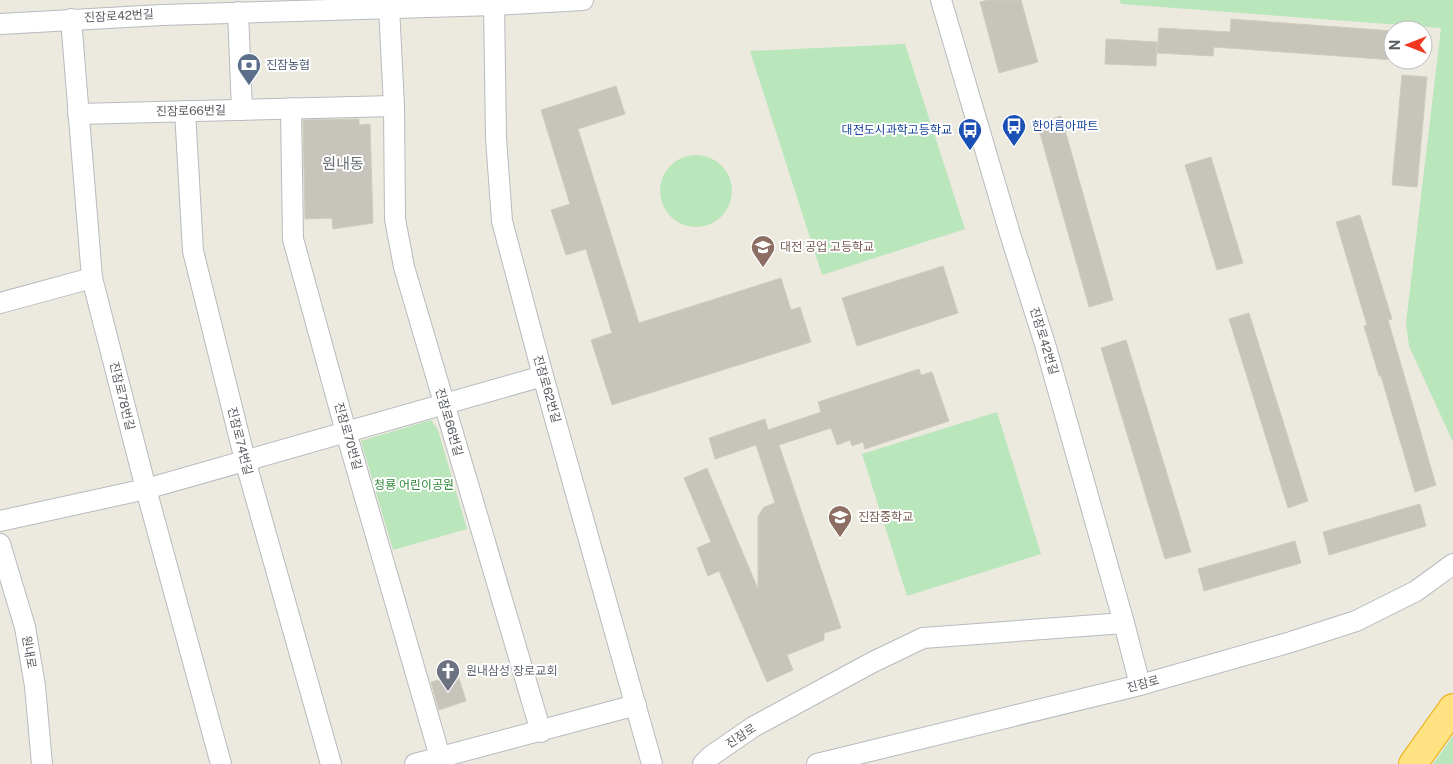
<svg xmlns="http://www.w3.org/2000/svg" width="1453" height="764" viewBox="0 0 1453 764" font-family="'Public Sans','Noto Sans KR',sans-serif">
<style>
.green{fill:#b9e6bb}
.building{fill:#c7c4bc;stroke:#d1cbbd}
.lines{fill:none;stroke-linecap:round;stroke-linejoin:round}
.minor-casing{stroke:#b7babf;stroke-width:22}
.highway-casing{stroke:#eba900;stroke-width:30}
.minor{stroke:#fff;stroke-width:20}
.highway{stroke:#ffe383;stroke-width:28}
.labels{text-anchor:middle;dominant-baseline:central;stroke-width:4;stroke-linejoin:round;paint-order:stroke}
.street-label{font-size:12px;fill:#585c61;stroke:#fff}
.service-label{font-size:12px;fill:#4e5e75;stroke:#fff;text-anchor:start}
.transit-label{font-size:12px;fill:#164399;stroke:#fff;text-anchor:start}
.education-label{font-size:12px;fill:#785e54;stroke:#fff;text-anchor:start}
.park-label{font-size:12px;fill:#318737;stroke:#fff}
.worship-label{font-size:12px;fill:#5b616d;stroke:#fff;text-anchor:start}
.quarter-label{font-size:15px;fill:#696e73;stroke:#fff}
</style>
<rect width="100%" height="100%" fill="#eceadf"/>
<g class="green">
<path d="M 1120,0 L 1453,0 L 1453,442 L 1409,346 L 1406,323 L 1441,28 L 1121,4 Z"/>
<path d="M 905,44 L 965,229 L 822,275 L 750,51 Z"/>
<circle cx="696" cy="191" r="36"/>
<path d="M 997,412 L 1041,554 L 907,596 L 862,454 Z"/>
<path d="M 431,420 L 438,430 L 467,529 L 393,550 L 361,441 Z"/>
<path d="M 1453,736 L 1453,764 L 1433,764 Z"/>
</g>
<g class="building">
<path d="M 988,0 L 1021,0 L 1038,62 L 999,73 L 980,2 Z"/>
<path d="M 1231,19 L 1393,31 L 1393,60 L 1214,47 L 1213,56 L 1157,53 L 1159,28 L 1230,32 Z"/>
<path d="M 1106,39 L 1157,42 L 1156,66 L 1105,64 Z"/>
<path d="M 1402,75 L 1427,77 L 1417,187 L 1392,185 Z"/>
<path d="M 616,86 L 625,114 L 578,129 L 639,323 L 781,278 L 791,310 L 800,307 L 811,342 L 612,405 L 591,340 L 612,333 L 586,249 L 566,255 L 551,210 L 570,204 L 541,110 Z"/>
<path d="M 1061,116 L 1113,300 L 1089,307 L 1037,123 Z"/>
<path d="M 359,119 L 359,125 L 370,124 L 373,223 L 333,229 L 332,218 L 305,219 L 303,120 Z"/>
<path d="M 1211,157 L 1243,263 L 1217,270 L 1185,165 Z"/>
<path d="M 1360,215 L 1392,319 L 1388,320 L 1436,485 L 1415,492 L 1381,376 L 1379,376 L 1364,326 L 1367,325 L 1336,222 Z"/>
<path d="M 943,266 L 958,313 L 857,346 L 842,298 Z"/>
<path d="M 1249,313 L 1308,501 L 1288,508 L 1229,319 Z"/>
<path d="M 1126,340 L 1191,552 L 1165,559 L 1101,348 Z"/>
<path d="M 919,369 L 921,375 L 932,372 L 949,421 L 865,449 L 863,442 L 852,446 L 850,440 L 837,445 L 831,428 L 779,445 L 841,628 L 824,633 L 824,640 L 787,655 L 793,670 L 767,682 L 719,571 L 708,576 L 697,548 L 711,542 L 684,478 L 707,468 L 758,589 L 758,516 L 764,507 L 775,503 L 756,445 L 715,459 L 709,438 L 765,419 L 768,430 L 821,412 L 818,402 Z"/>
<path d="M 1420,504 L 1426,526 L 1329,555 L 1323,532 Z"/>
<path d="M 1295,541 L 1301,563 L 1204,591 L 1198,569 Z"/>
<path d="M 458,675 L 466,701 L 439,710 L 431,682 Z"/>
</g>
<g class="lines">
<g class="minor-casing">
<g id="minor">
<path d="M 941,0 L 1010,234 L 1045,344 L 1124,623 L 1140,685"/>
<path d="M 494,5 L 496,138 L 502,221 L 543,376 L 652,764"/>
<path d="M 389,7 L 394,106 L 395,219 L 404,267 L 541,732"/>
<path d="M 238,12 L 242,110"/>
<path d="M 71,19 L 92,278 L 146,489 L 221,764"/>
<path d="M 0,24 L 162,15 L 494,5 L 583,0"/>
<path d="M 291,108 L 293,239 L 346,432 L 440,757"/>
<path d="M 185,111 L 193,251 L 245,460 L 331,764"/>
<path d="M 78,114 L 394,106"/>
<path d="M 0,303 L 92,278"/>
<path d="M 0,521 L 146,489 L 543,376"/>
<path d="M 0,544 L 25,627 L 35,686 L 42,764"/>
<path d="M 415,764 L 636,705"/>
<path d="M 703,764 L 711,756 L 753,727 L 873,662 L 923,638 L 1124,623"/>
<path d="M 817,764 L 1140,685 L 1291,642 L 1356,621 L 1416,591 L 1453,564"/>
</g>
</g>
<g class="highway-casing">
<path id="highway" d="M 1413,764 L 1453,708"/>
</g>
<use href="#minor" class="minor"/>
<use href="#highway" class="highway"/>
</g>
<defs>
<g id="bank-pin" transform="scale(1.25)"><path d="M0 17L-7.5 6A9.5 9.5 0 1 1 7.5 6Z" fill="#5c6f8a" stroke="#fff"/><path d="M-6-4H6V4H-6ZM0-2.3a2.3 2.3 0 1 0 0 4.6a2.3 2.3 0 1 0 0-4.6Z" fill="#fff"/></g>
<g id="bus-pin" transform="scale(1.25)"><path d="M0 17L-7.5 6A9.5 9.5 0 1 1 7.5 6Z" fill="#1a4fb4" stroke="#fff"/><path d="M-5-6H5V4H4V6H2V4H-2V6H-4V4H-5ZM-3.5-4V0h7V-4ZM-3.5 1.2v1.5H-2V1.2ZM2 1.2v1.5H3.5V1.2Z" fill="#fff"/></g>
<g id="school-pin" transform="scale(1.25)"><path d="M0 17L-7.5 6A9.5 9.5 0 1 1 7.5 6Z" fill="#8d6e63" stroke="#fff"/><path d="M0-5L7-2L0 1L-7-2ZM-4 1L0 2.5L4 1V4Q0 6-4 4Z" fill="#fff"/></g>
<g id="church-pin" transform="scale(1.25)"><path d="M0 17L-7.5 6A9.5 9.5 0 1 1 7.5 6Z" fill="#6b7280" stroke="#fff"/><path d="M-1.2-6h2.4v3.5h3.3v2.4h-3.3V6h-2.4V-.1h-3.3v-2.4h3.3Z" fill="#fff"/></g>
</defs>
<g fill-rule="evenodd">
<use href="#bank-pin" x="249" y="65"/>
<use href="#bus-pin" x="1014" y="126"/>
<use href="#bus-pin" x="970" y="130"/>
<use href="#school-pin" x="763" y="247"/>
<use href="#school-pin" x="840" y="517"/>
<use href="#church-pin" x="448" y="671"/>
</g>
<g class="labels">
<g class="street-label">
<text transform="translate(119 16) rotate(-3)">진잠로42번길</text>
<text transform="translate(191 111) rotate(-1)">진잠로66번길</text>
<text transform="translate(1044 341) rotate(73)">진잠로42번길</text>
<text transform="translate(547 389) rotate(74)">진잠로62번길</text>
<text transform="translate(122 396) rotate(76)">진잠로78번길</text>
<text transform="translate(449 422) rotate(74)">진잠로66번길</text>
<text transform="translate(348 436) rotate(74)">진잠로70번길</text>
<text transform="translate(240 441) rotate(76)">진잠로74번길</text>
<text transform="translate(29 652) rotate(80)">원내로</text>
<text transform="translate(1143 684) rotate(-15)">진잠로</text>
<text transform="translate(741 736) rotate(-33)">진잠로</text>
</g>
<g class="service-label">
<text x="266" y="65">진잠농협</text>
</g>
<g class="transit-label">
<text x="1032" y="126">한아름아파트</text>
<text x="952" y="130" text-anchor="end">대전도시과학고등학교</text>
</g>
<g class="education-label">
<text x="780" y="247">대전 공업 고등학교</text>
<text x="858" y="517">진잠중학교</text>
</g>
<g class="park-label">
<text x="414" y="485">청룡 어린이공원</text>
</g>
<g class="worship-label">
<text x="466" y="671">원내삼성 장로교회</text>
</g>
<g class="quarter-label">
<text x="343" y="163">원내동</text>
</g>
</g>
<g transform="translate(1408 45) rotate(270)"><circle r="24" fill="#ffffff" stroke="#bcbec0"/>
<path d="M0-4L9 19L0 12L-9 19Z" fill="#f13720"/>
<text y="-8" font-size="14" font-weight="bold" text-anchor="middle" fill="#585c61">N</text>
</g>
</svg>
